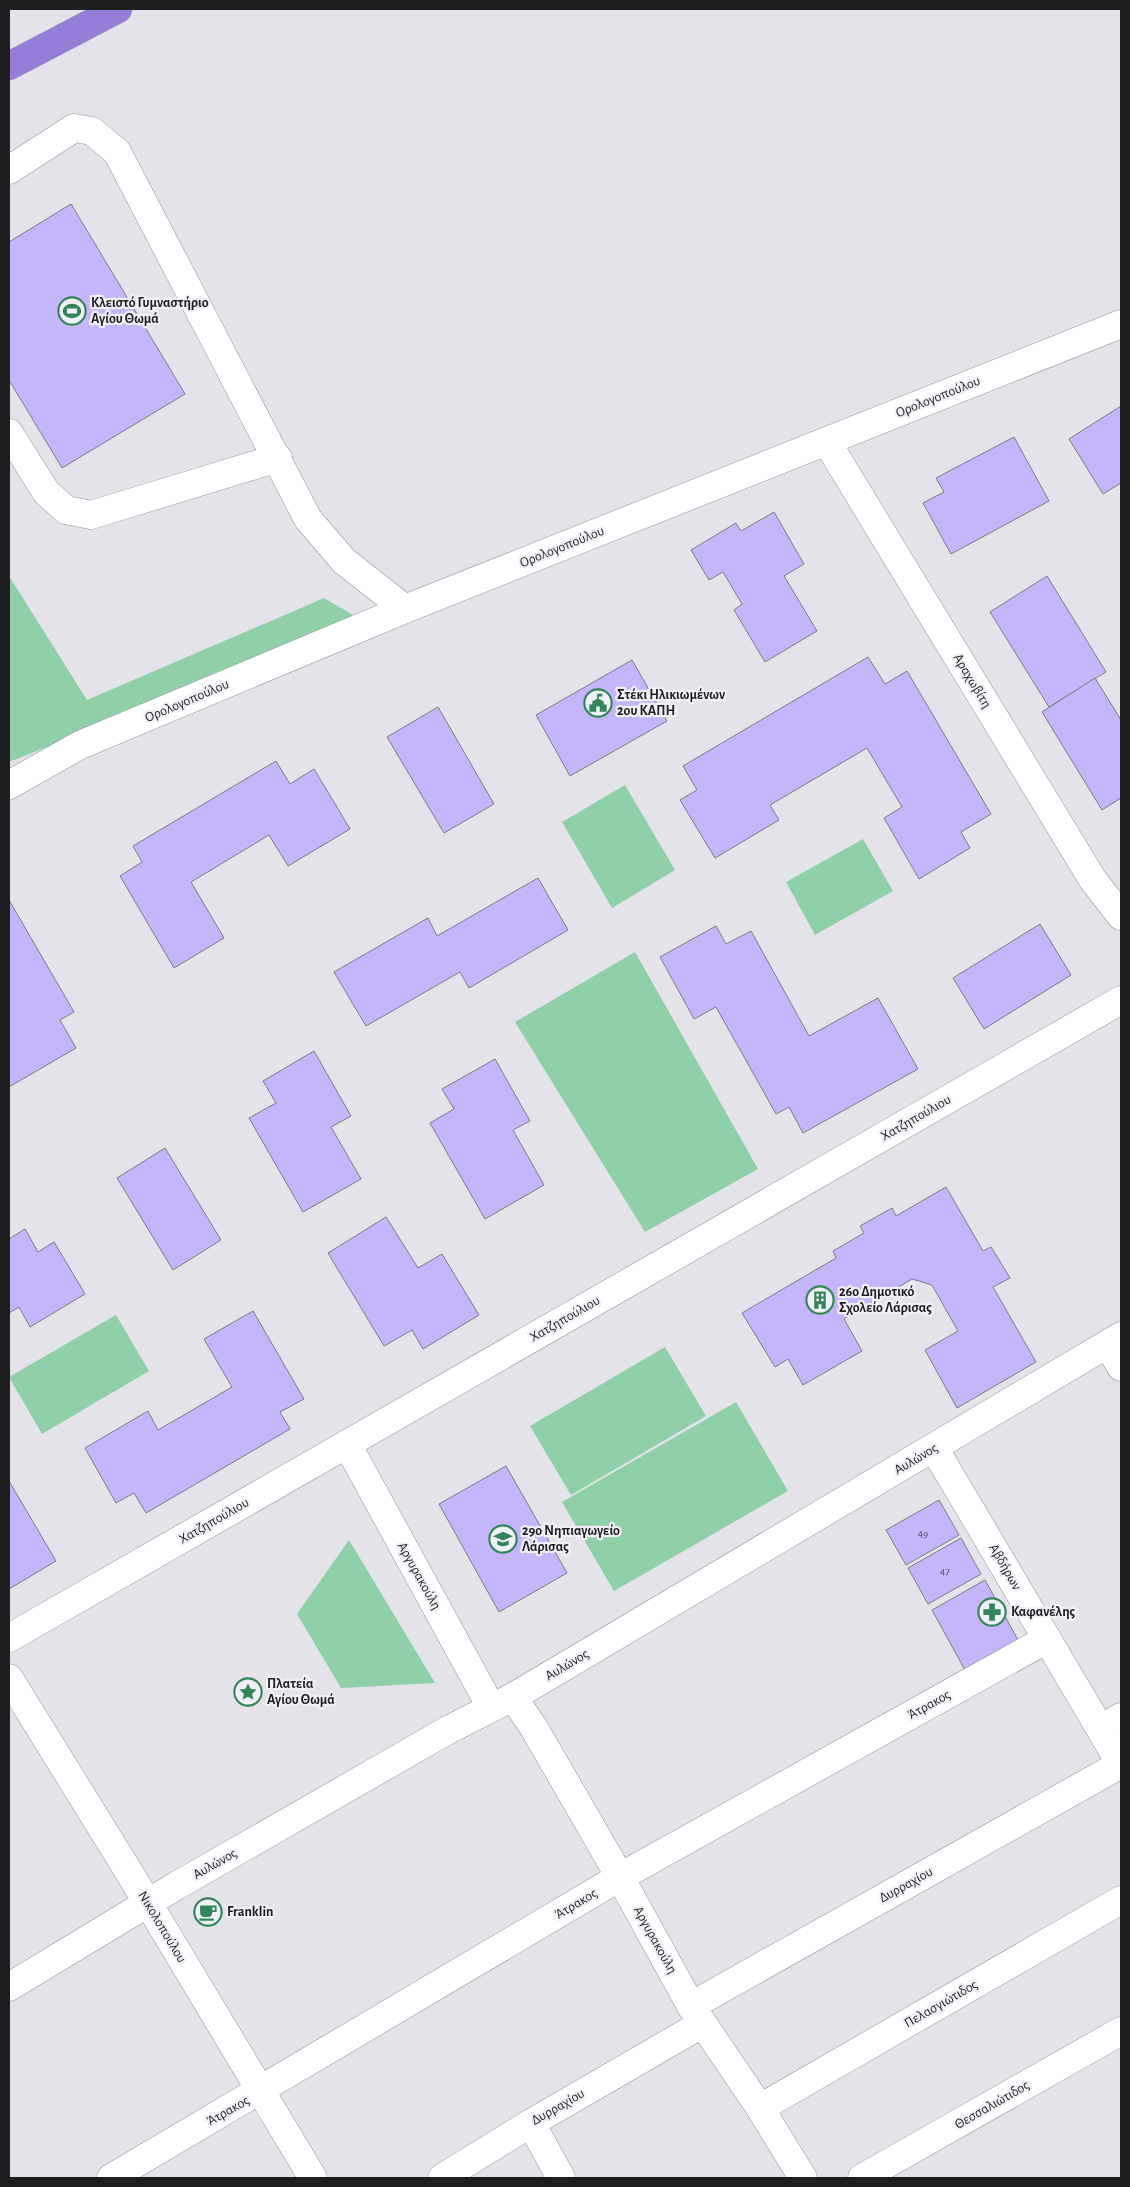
<svg xmlns="http://www.w3.org/2000/svg" width="1130" height="2187" viewBox="0 0 1130 2187" font-family="'Alegreya Sans',sans-serif">
<style>
.green{fill:#8fd0a8}
.building{fill:#c5b5fa;stroke:#7c7b81}
.lines{fill:none;stroke-linecap:round;stroke-linejoin:round}
.minor-casing{stroke:#939298;stroke-width:29}
.highway-casing{stroke:#c0c0c1;stroke-width:29}
.minor{stroke:#fff;stroke-width:28}
.highway{stroke:#967dd7;stroke-width:28}
.labels{text-anchor:middle;dominant-baseline:central;stroke-width:4.5;stroke-linejoin:round;paint-order:stroke}
.number-label{font-size:11px;fill:#484356}
.poi-label{font-size:14px;font-weight:bold;fill:#1e1d20;stroke:#f2f0f7;text-anchor:start}
.street-label{font-size:14px;fill:#1e1d20;stroke:#f2f0f7}
</style>
<rect width="100%" height="100%" fill="#e4e3ea"/>
<g class="green">
<path d="M 9,576 L 87,700 L 324,598 L 365,622 L 9,762 Z"/>
<path d="M 625,785 L 675,870 L 612,908 L 562,822 Z"/>
<path d="M 863,839 L 893,891 L 815,935 L 786,882 Z"/>
<path d="M 635,952 L 758,1169 L 645,1232 L 515,1022 Z"/>
<path d="M 116,1315 L 149,1371 L 42,1434 L 9,1377 Z"/>
<path d="M 665,1347 L 706,1416 L 571,1495 L 530,1426 Z"/>
<path d="M 736,1402 L 788,1491 L 614,1591 L 562,1502 Z"/>
<path d="M 349,1540 L 435,1683 L 341,1688 L 297,1614 Z"/>
</g>
<g class="building">
<path d="M 71,204 L 185,394 L 62,468 L 9,380 L 9,242 Z"/>
<path d="M 1121,406 L 1121,483 L 1103,494 L 1069,439 Z"/>
<path d="M 1014,437 L 1049,501 L 951,554 L 923,503 L 944,492 L 936,478 Z"/>
<path d="M 774,512 L 804,564 L 784,576 L 817,631 L 765,662 L 734,610 L 742,604 L 723,572 L 709,580 L 691,550 L 736,523 L 741,531 Z"/>
<path d="M 1047,576 L 1106,672 L 1049,707 L 990,612 Z"/>
<path d="M 868,657 L 885,684 L 907,671 L 991,814 L 961,832 L 970,848 L 919,879 L 884,818 L 902,807 L 867,748 L 770,805 L 779,820 L 715,858 L 680,800 L 697,790 L 683,766 Z"/>
<path d="M 632,660 L 667,721 L 570,776 L 536,715 Z"/>
<path d="M 1095,678 L 1121,720 L 1121,798 L 1102,810 L 1042,712 Z"/>
<path d="M 438,707 L 494,804 L 444,833 L 387,737 Z"/>
<path d="M 276,761 L 290,784 L 314,769 L 350,829 L 288,866 L 269,835 L 191,882 L 224,938 L 174,968 L 120,876 L 142,862 L 133,846 Z"/>
<path d="M 538,878 L 568,930 L 469,988 L 460,972 L 366,1026 L 334,972 L 428,918 L 437,936 Z"/>
<path d="M 9,900 L 74,1012 L 60,1020 L 76,1048 L 9,1087 Z"/>
<path d="M 1040,924 L 1071,975 L 984,1029 L 953,978 Z"/>
<path d="M 716,926 L 726,944 L 751,931 L 809,1036 L 878,998 L 918,1069 L 803,1133 L 789,1107 L 776,1114 L 716,1007 L 694,1019 L 660,957 Z"/>
<path d="M 314,1051 L 351,1116 L 331,1127 L 361,1179 L 303,1212 L 249,1118 L 276,1103 L 263,1081 Z"/>
<path d="M 495,1059 L 530,1121 L 513,1130 L 544,1185 L 485,1219 L 430,1123 L 454,1109 L 442,1089 Z"/>
<path d="M 165,1148 L 221,1240 L 173,1270 L 117,1178 Z"/>
<path d="M 946,1187 L 983,1251 L 991,1247 L 1010,1278 L 993,1287 L 1036,1362 L 957,1408 L 925,1350 L 958,1331 L 932,1285 L 912,1279 L 844,1319 L 862,1351 L 803,1385 L 788,1359 L 775,1367 L 742,1313 L 836,1258 L 833,1251 L 864,1233 L 860,1226 L 892,1208 L 896,1216 Z"/>
<path d="M 386,1217 L 418,1268 L 442,1254 L 479,1315 L 423,1349 L 412,1330 L 384,1346 L 328,1253 Z"/>
<path d="M 25,1229 L 38,1252 L 54,1242 L 85,1294 L 30,1327 L 19,1307 L 9,1313 L 9,1239 Z"/>
<path d="M 253,1311 L 304,1399 L 280,1412 L 290,1429 L 146,1513 L 134,1493 L 116,1503 L 85,1448 L 148,1411 L 158,1430 L 232,1387 L 204,1339 Z"/>
<path d="M 506,1466 L 567,1573 L 499,1612 L 439,1504 Z"/>
<path d="M 9,1481 L 56,1561 L 9,1589 Z"/>
<path d="M 939,1500 L 959,1535 L 906,1565 L 886,1530 Z"/>
<path d="M 961,1538 L 981,1574 L 928,1604 L 908,1568 Z"/>
<path d="M 985,1580 L 1018,1640 L 965,1670 L 932,1610 Z"/>
</g>
<g class="lines">
<g class="minor-casing">
<g id="minor">
<path d="M 9,170 L 74,128 L 92,131 L 117,152 L 308,519 L 344,561 L 405,609"/>
<path d="M 9,433 L 46,492 L 66,510 L 91,515 L 278,458"/>
<path d="M 827,442 L 1093,880 L 1121,916"/>
<path d="M 9,785 L 80,745 L 405,609 L 1121,324"/>
<path d="M 1108,1345 L 1121,1367"/>
<path d="M 347,1444 L 491,1707"/>
<path d="M 934,1448 L 1121,1764"/>
<path d="M 9,1638 L 1121,1000"/>
<path d="M 9,1678 L 148,1903 L 313,2178"/>
<path d="M 513,1697 L 534,1728 L 620,1877 L 691,2006 L 760,2108 L 803,2178"/>
<path d="M 1101,1729 L 1121,1717"/>
<path d="M 9,1987 L 176,1886 L 448,1730 L 513,1697 L 1121,1336"/>
<path d="M 691,2006 L 1121,1764"/>
<path d="M 760,2108 L 1121,1900"/>
<path d="M 531,2123 L 561,2178"/>
<path d="M 111,2178 L 620,1877 L 1047,1639"/>
<path d="M 442,2178 L 531,2123 L 702,2024"/>
<path d="M 862,2178 L 1121,2031"/>
</g>
</g>
<g class="highway-casing">
<path id="highway" d="M 9,66 L 118,9"/>
</g>
<use href="#minor" class="minor"/>
<use href="#highway" class="highway"/>
</g>
<defs>
<g id="stadium-ring" transform="scale(1.4375)"><circle r="9.5" fill="#f2f0f7" stroke="#32875a" stroke-width="1.5"/><path d="M0-5a6.5 5 0 1 0 0 10a6.5 5 0 1 0 0-10ZM-3.5-1.8h7v3.6h-7Z" fill="#32875a"/></g>
<g id="civic-ring" transform="scale(1.4375)"><circle r="9.5" fill="#f2f0f7" stroke="#32875a" stroke-width="1.5"/><path d="M-.6-6.5H3V-4.5H.6V-3L4-1V1h2V6H-6V1h2V-1L-.6-3ZM-1.2 2.5V6h2.4V2.5Z" fill="#32875a"/></g>
<g id="building-ring" transform="scale(1.4375)"><circle r="9.5" fill="#f2f0f7" stroke="#32875a" stroke-width="1.5"/><path d="M-4-6H4V6H1V3H-1V6H-4ZM-2.5-4.3h1.7v1.8h-1.7ZM.8-4.3h1.7v1.8H.8ZM-2.5-1h1.7V.8h-1.7ZM.8-1h1.7V.8H.8Z" fill="#32875a"/></g>
<g id="school-ring" transform="scale(1.4375)"><circle r="9.5" fill="#f2f0f7" stroke="#32875a" stroke-width="1.5"/><path d="M0-5L7-2L0 1L-7-2ZM-4 1L0 2.5L4 1V4Q0 6-4 4Z" fill="#32875a"/></g>
<g id="pharmacy-ring" transform="scale(1.4375)"><circle r="9.5" fill="#f2f0f7" stroke="#32875a" stroke-width="1.5"/><path d="M-2-6h4v4h4v4h-4v4h-4v-4h-4v-4h4Z" fill="#32875a"/></g>
<g id="sight-ring" transform="scale(1.4375)"><circle r="9.5" fill="#f2f0f7" stroke="#32875a" stroke-width="1.5"/><path d="M0-6L1.8-2.2L6-1.7L2.9 1.2L3.7 5.4L0 3.3L-3.7 5.4L-2.9 1.2L-6-1.7L-1.8-2.2Z" fill="#32875a"/></g>
<g id="cafe-ring" transform="scale(1.4375)"><circle r="9.5" fill="#f2f0f7" stroke="#32875a" stroke-width="1.5"/><path d="M-5.5-4.5H6V0H3Q3 3.5 0 3.5H-2.5Q-5.5 3.5-5.5 0ZM3-3.2v2h1.7v-2ZM-6 4.5H4V6H-6Z" fill="#32875a"/></g>
</defs>
<g fill-rule="evenodd">
<use href="#stadium-ring" x="72" y="311"/>
<use href="#civic-ring" x="598" y="703"/>
<use href="#building-ring" x="820" y="1300"/>
<use href="#school-ring" x="503" y="1539"/>
<use href="#pharmacy-ring" x="992" y="1612"/>
<use href="#sight-ring" x="248" y="1692"/>
<use href="#cafe-ring" x="208" y="1912"/>
</g>
<g class="labels">
<g class="number-label">
<text x="923" y="1533">49</text>
<text x="945" y="1571">47</text>
</g>
<g class="poi-label">
<text x="91" y="303">Κλειστό Γυμναστήριο<tspan x="91" dy="16">Αγίου Θωμά</tspan></text>
<text x="617" y="695">Στέκι Ηλικιωμένων<tspan x="617" dy="16">2ου ΚΑΠΗ</tspan></text>
<text x="839" y="1292">26ο Δημοτικό<tspan x="839" dy="16">Σχολείο Λάρισας</tspan></text>
<text x="522" y="1531">29ο Νηπιαγωγείο<tspan x="522" dy="16">Λάρισας</tspan></text>
<text x="1011" y="1612">Καφανέλης</text>
<text x="267" y="1684">Πλατεία<tspan x="267" dy="16">Αγίου Θωμά</tspan></text>
<text x="227" y="1912">Franklin</text>
</g>
<g class="street-label">
<text transform="translate(938 397) rotate(-22)">Ορολογοπούλου</text>
<text transform="translate(562 547) rotate(-22)">Ορολογοπούλου</text>
<text transform="translate(972 681) rotate(59)">Αραχωβίτη</text>
<text transform="translate(187 701) rotate(-23)">Ορολογοπούλου</text>
<text transform="translate(916 1118) rotate(-30)">Χατζηπούλιου</text>
<text transform="translate(565 1319) rotate(-30)">Χατζηπούλιου</text>
<text transform="translate(916 1459) rotate(-31)">Αυλώνος</text>
<text transform="translate(214 1521) rotate(-30)">Χατζηπούλιου</text>
<text transform="translate(1005 1567) rotate(60)">Αβδήρων</text>
<text transform="translate(419 1576) rotate(61)">Αργυρακούλη</text>
<text transform="translate(567 1665) rotate(-31)">Αυλώνος</text>
<text transform="translate(929 1705) rotate(-29)">Άτρακος</text>
<text transform="translate(215 1864) rotate(-30)">Αυλώνος</text>
<text transform="translate(906 1885) rotate(-29)">Δυρραχίου</text>
<text transform="translate(576 1904) rotate(-31)">Άτρακος</text>
<text transform="translate(162 1927) rotate(59)">Νικολοπούλου</text>
<text transform="translate(655 1940) rotate(61)">Αργυρακούλη</text>
<text transform="translate(941 2004) rotate(-30)">Πελασγιώτιδος</text>
<text transform="translate(992 2105) rotate(-30)">Θεσσαλιώτιδος</text>
<text transform="translate(558 2107) rotate(-30)">Δυρραχίου</text>
<text transform="translate(228 2111) rotate(-30)">Άτρακος</text>
</g>
</g>
<rect width="1130" height="2187" fill="none" stroke="#1e1d20" stroke-width="20"/>
</svg>
